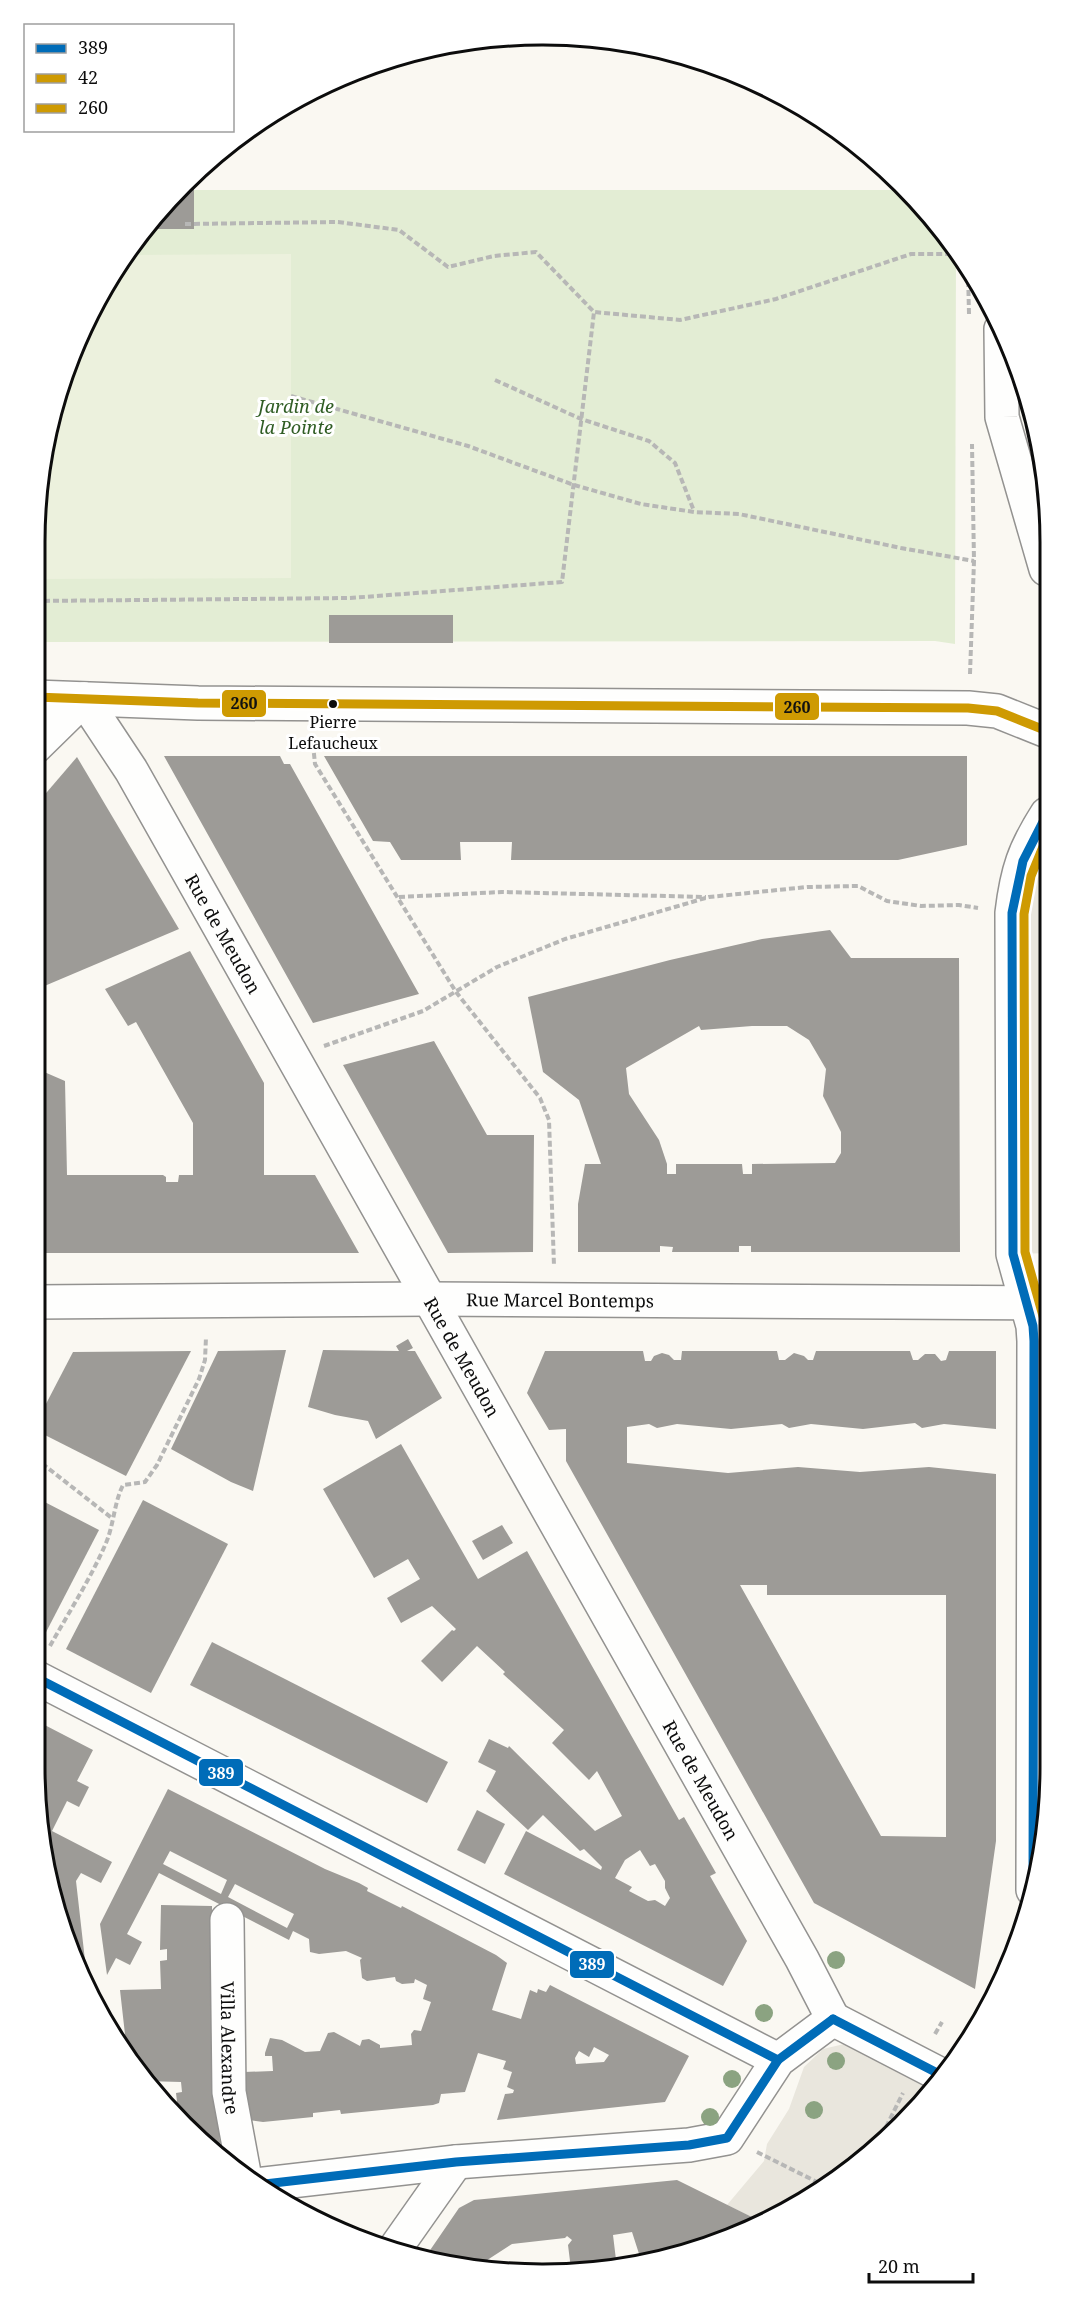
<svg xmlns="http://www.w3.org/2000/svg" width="1085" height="2309" viewBox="0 0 1085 2309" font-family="'Noto Serif',serif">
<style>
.green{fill:#e3edd4}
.pitch{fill:#ecf1dd}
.plaza{fill:#e9e6dd}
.building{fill:#9d9b97;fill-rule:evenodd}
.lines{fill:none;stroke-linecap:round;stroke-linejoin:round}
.minor-casing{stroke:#939290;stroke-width:36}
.path{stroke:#b7b7b6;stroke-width:4;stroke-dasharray:6 3;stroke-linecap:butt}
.minor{stroke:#fefefd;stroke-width:33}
.bus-1-casing{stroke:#fff;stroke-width:14}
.bus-2-casing{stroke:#fff;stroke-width:14}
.bus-3-casing{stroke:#fff;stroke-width:14}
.bus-1{stroke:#006cb8;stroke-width:9}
.bus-2{stroke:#ce9a02;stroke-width:9}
.bus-3{stroke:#ce9a02;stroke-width:9}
.tree{fill:#8ba381}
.bus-dot{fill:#0c0c0c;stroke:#fff;stroke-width:2}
.labels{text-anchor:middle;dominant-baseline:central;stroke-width:6;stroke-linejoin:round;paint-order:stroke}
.bus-label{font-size:16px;fill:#0c0c0c;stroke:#fff}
.park-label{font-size:18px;font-style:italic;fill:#305d24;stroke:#fff}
.street-label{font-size:18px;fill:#0c0c0c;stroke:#fff}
.rim{fill:none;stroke:#0c0c0c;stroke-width:3}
.line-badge{stroke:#fff;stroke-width:2}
.badge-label{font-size:16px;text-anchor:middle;font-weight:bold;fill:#fff}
.pale-badge-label{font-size:16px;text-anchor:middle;font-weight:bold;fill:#111}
</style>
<rect width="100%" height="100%" fill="#faf8f2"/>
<path class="green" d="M 181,186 L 194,190 L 902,190 L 945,233 L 956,251 L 955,644 L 935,641 L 35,642 L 35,542 L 44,443 L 73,348 L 120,260 Z"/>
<path class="pitch" d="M 291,254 L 291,578 L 35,579 L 35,542 L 44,443 L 73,348 L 120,260 L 125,255 Z"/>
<g class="plaza">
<path d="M 1047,843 L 1049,1253 L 1013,1254 L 1012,913 Z"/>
<path d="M 844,2044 L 931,2090 L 902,2125 L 767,2222 L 764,2223 L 727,2205 L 764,2161 L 767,2144 L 789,2109 L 804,2067 L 823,2049 Z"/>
</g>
<g class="building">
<path d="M 181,186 L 194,186 L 194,229 L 146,229 Z"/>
<rect x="329" y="615" width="124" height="28"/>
<path d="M 164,756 L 280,756 L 284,764 L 290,764 L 419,994 L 313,1023 Z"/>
<path d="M 324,756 L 967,756 L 967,845 L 898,860 L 511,860 L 512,842 L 460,842 L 461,860 L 401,860 L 390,842 L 373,841 Z"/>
<path d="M 77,757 L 179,929 L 35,990 L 35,806 Z"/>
<path d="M 830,930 L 851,958 L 959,958 L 960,1252 L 751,1252 L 751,1246 L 739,1246 L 739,1252 L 672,1252 L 673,1247 L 660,1246 L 660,1252 L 578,1252 L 578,1204 L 585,1164 L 601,1164 L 579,1100 L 543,1072 L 528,997 L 670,960 L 762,939 ZM 699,1026 L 701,1030 L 752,1026 L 787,1026 L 809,1040 L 826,1069 L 823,1096 L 841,1132 L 841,1153 L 835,1163 L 752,1164 L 752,1174 L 743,1174 L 742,1164 L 676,1164 L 676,1174 L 667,1174 L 667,1164 L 659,1140 L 629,1094 L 626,1068 Z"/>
<path d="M 190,951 L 264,1083 L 264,1175 L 315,1175 L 359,1253 L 35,1253 L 35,1068 L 65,1081 L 67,1175 L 163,1175 L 166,1177 L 166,1182 L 178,1182 L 179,1175 L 193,1175 L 193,1123 L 136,1022 L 128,1026 L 105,989 Z"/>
<path d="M 434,1041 L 487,1135 L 534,1135 L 533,1252 L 448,1253 L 343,1065 Z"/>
<path d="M 408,1339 L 413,1348 L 407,1351 L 415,1351 L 442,1398 L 376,1439 L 368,1421 L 335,1415 L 308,1407 L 323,1350 L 399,1351 L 396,1346 Z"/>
<path d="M 286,1350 L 253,1491 L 231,1482 L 171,1449 L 218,1351 Z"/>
<path d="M 191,1351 L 126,1476 L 35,1430 L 35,1425 L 73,1352 Z"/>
<path d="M 545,1351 L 643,1351 L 645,1361 L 651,1361 L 654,1356 L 662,1353 L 669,1355 L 674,1360 L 681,1360 L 682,1351 L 777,1351 L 779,1360 L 785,1360 L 794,1353 L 804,1356 L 808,1360 L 813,1360 L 816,1351 L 910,1351 L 913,1360 L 918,1360 L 925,1354 L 935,1354 L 941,1361 L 946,1360 L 949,1351 L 996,1351 L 996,1429 L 944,1424 L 922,1428 L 915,1423 L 863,1429 L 811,1424 L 789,1428 L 782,1424 L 731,1429 L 677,1424 L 657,1428 L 649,1424 L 627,1427 L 627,1463 L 728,1473 L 798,1467 L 860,1472 L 929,1467 L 996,1474 L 996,1841 L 975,1989 L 814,1903 L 566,1461 L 566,1429 L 549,1430 L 527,1393 ZM 740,1585 L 767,1585 L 767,1595 L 946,1595 L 946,1837 L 881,1836 Z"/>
<path d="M 35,1352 L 43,1352 L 35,1369 Z"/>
<path d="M 401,1444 L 478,1579 L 527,1551 L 679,1820 L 684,1817 L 716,1873 L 710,1876 L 747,1941 L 723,1986 L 504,1874 L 526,1831 L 601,1870 L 602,1867 L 584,1849 L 580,1851 L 543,1815 L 528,1830 L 486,1791 L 496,1771 L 478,1762 L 489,1739 L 508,1748 L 509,1746 L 595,1831 L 622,1816 L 597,1771 L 589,1780 L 552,1743 L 564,1730 L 503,1674 L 505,1672 L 477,1646 L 442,1682 L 421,1661 L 452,1630 L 454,1631 L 456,1629 L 432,1606 L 401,1623 L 387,1598 L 420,1579 L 408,1559 L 374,1578 L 323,1489 ZM 640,1850 L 650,1866 L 655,1864 L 665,1881 L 665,1888 L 670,1898 L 665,1906 L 655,1900 L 648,1901 L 629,1891 L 632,1887 L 615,1878 L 625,1860 Z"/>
<path d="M 35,1497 L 99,1530 L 43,1638 L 35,1634 Z"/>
<path d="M 143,1500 L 228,1544 L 151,1693 L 66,1649 Z"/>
<path d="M 502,1525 L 513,1543 L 483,1560 L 472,1541 Z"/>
<path d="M 212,1642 L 448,1762 L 427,1803 L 190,1685 Z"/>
<path d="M 35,1720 L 93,1750 L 77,1781 L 89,1787 L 79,1807 L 67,1801 L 52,1831 L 112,1862 L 101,1883 L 81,1873 L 76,1881 L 87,1978 L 62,1930 L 34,1766 Z"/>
<path d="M 168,1789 L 325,1869 L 359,1883 L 368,1888 L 367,1891 L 401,1908 L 402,1906 L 496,1955 L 507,1963 L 492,2010 L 521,2019 L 530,1990 L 537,1993 L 538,1989 L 546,1992 L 550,1985 L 689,2056 L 665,2102 L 497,2120 L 505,2094 L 513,2093 L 514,2090 L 507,2087 L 512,2072 L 503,2069 L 506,2061 L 478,2053 L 465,2092 L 441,2094 L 439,2103 L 433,2105 L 341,2114 L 340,2110 L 313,2113 L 313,2117 L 263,2122 L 249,2120 L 244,2072 L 273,2071 L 272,2056 L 265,2056 L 265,2053 L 270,2038 L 282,2040 L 305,2052 L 320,2051 L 328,2033 L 334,2032 L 360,2046 L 362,2040 L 369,2039 L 380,2045 L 380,2048 L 412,2045 L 411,2034 L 414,2030 L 421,2031 L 431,2002 L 423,1999 L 427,1985 L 415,1979 L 414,1983 L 402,1984 L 396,1981 L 395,1977 L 367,1981 L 362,1978 L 360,1960 L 362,1958 L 346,1951 L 319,1954 L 310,1952 L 309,1939 L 293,1931 L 289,1940 L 159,1873 L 127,1934 L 142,1942 L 130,1965 L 116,1958 L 107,1975 L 100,1924 ZM 170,1851 L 227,1880 L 221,1894 L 163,1864 ZM 235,1884 L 294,1914 L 287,1928 L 228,1897 ZM 594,2047 L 609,2055 L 604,2062 L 576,2064 L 575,2058 L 579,2051 L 589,2057 Z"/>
<path d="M 477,1810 L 505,1824 L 485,1864 L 457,1850 Z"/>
<path d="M 161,1905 L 212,1906 L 212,2072 L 221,2150 L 176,2110 L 178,2110 L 176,2093 L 182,2092 L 181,2082 L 145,2081 L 140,2076 L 127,2052 L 120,1990 L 161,1989 L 160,1961 L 167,1960 L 167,1949 L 160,1950 Z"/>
<path d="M 677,2180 L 764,2223 L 641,2260 L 632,2232 L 613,2235 L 617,2268 L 609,2270 L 571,2269 L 568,2245 L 572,2240 L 567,2236 L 565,2238 L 512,2244 L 478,2266 L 443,2265 L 424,2259 L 459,2208 L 474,2200 Z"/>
</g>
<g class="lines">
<g class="minor-casing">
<g id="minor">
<path d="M 1001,329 L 1002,417 L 1046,569"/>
<path d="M 35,697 L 198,703 L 968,708 L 997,711 L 1047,731"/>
<path id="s1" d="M 84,699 L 131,770 L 802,1959 L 833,2019"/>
<path d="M 35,747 L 84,699"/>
<path id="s2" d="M 35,1302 L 429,1299 L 1047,1303"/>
<path d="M 35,1677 L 778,2060"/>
<path d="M 1033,1890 L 1034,1341 L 1033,1326 L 1013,1254 L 1012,913 C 1017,871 1024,850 1047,814"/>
<path id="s3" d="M 227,1920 L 229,2092 L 244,2173"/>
<path d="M 833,2019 L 943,2076"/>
<path d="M 256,2185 L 456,2162 L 689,2145 L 727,2138 L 778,2060 L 833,2019"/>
<path d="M 394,2250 L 456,2162"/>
</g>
</g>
<g class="path">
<path d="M 185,224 L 338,222 L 399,230 L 448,267 L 494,256 L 536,252 L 594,312 L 680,320 L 776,299 L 911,254 L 957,254"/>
<path d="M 968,272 L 969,314"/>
<path d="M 495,380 L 581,419 L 649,441 L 675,463 L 694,511"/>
<path d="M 291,396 L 468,446 L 574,485 L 641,504 L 694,512 L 739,514 L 901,548 L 974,561"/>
<path d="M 35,601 L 350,598 L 562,582 L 594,312"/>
<path d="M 970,674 L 974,561 L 972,444"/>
<path d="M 313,744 L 315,764 L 456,992 L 540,1098 L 549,1120 L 554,1266"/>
<path d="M 399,897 L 502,892 L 706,897"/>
<path d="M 324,1046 L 423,1011 L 497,967 L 565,939 L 709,897 L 807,887 L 858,886 L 887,901 L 921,906 L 959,905 L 978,908"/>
<path d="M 35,1458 L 113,1519"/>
<path d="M 50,1646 C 69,1612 91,1578 106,1543 C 114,1524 114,1503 123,1485 L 145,1482 L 157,1465 L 199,1379 L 205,1360 L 206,1337"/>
<path d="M 935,2034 L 942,2022"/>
<path d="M 878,2143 L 903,2093"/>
<path d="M 757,2152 L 821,2184"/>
</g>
<use href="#minor" class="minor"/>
<g class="bus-1-casing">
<g id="bus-1">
<path d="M 35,1677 L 778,2060"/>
<path d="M 1033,1890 L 1034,1341 L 1033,1326 L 1013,1254 L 1012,913 L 1023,861 L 1047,814"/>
<path d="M 833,2019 L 943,2076"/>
<path d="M 256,2185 L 456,2162 L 689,2145 L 727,2138 L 778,2060 L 833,2019"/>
</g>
</g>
<g class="bus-2-casing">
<path id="bus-2" d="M 1045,1821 L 1046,1341 L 1045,1323 L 1025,1252 L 1024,914 L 1031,876 L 1047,837"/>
</g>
<g class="bus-3-casing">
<path id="bus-3" d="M 35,697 L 198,703 L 968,708 L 997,711 L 1047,731"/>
</g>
<use href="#bus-1" class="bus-1"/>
<use href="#bus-2" class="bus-2"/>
<use href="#bus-3" class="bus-3"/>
</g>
<g class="tree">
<circle cx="836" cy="1960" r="9"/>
<circle cx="764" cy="2013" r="9"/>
<circle cx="836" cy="2061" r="9"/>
<circle cx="732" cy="2079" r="9"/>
<circle cx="814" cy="2110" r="9"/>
<circle cx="710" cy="2117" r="9"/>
</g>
<circle class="bus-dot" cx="333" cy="704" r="5"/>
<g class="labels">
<g class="bus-label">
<text x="333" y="722">Pierre<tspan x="333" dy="21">Lefaucheux</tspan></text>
</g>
<g class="park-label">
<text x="296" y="406">Jardin de<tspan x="296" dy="21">la Pointe</tspan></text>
</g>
<g class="street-label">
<text stroke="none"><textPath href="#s1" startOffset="273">Rue de Meudon</textPath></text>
<text stroke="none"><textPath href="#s2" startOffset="525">Rue Marcel Bontemps</textPath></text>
<text stroke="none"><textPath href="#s1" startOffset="759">Rue de Meudon</textPath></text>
<text stroke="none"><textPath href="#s1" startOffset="1245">Rue de Meudon</textPath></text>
<text stroke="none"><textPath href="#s3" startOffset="128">Villa Alexandre</textPath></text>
</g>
</g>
<path d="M0 0H1085V2309H0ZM542 45H543A497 497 0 0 1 1040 542V1767A497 497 0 0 1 543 2264H542A497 497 0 0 1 45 1767V542A497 497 0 0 1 542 45Z" fill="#fff" fill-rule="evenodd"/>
<path class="rim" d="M542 45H543A497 497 0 0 1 1040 542V1767A497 497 0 0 1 543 2264H542A497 497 0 0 1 45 1767V542A497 497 0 0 1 542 45Z"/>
<g class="line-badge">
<rect x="221" y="689" width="46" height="29" rx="6" fill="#ce9a02"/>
<rect x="774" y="692" width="46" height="29" rx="6" fill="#ce9a02"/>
<rect x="198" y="1758" width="46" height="29" rx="6" fill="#006cb8"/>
<rect x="569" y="1950" width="46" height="29" rx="6" fill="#006cb8"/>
</g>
<g class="badge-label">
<text x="221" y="1779">389</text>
<text x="592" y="1970">389</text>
</g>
<g class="pale-badge-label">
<text x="244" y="709">260</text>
<text x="797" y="713">260</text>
</g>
<rect x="24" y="24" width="210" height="108" fill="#ffffff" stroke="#9e9e9e" stroke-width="1.5"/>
<rect x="36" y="44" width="30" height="9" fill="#006cb8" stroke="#9e9e9e" stroke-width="1.5"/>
<text x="78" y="54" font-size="18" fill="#0c0c0c">389</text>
<rect x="36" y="74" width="30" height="9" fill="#ce9a02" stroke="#9e9e9e" stroke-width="1.5"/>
<text x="78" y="84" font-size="18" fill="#0c0c0c">42</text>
<rect x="36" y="104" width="30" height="9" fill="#ce9a02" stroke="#9e9e9e" stroke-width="1.5"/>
<text x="78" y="114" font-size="18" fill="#0c0c0c">260</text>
<path d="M869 2273v9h104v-9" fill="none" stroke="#0c0c0c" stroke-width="3"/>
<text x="878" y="2273" font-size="18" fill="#0c0c0c" stroke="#ffffff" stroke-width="4.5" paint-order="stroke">20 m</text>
</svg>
